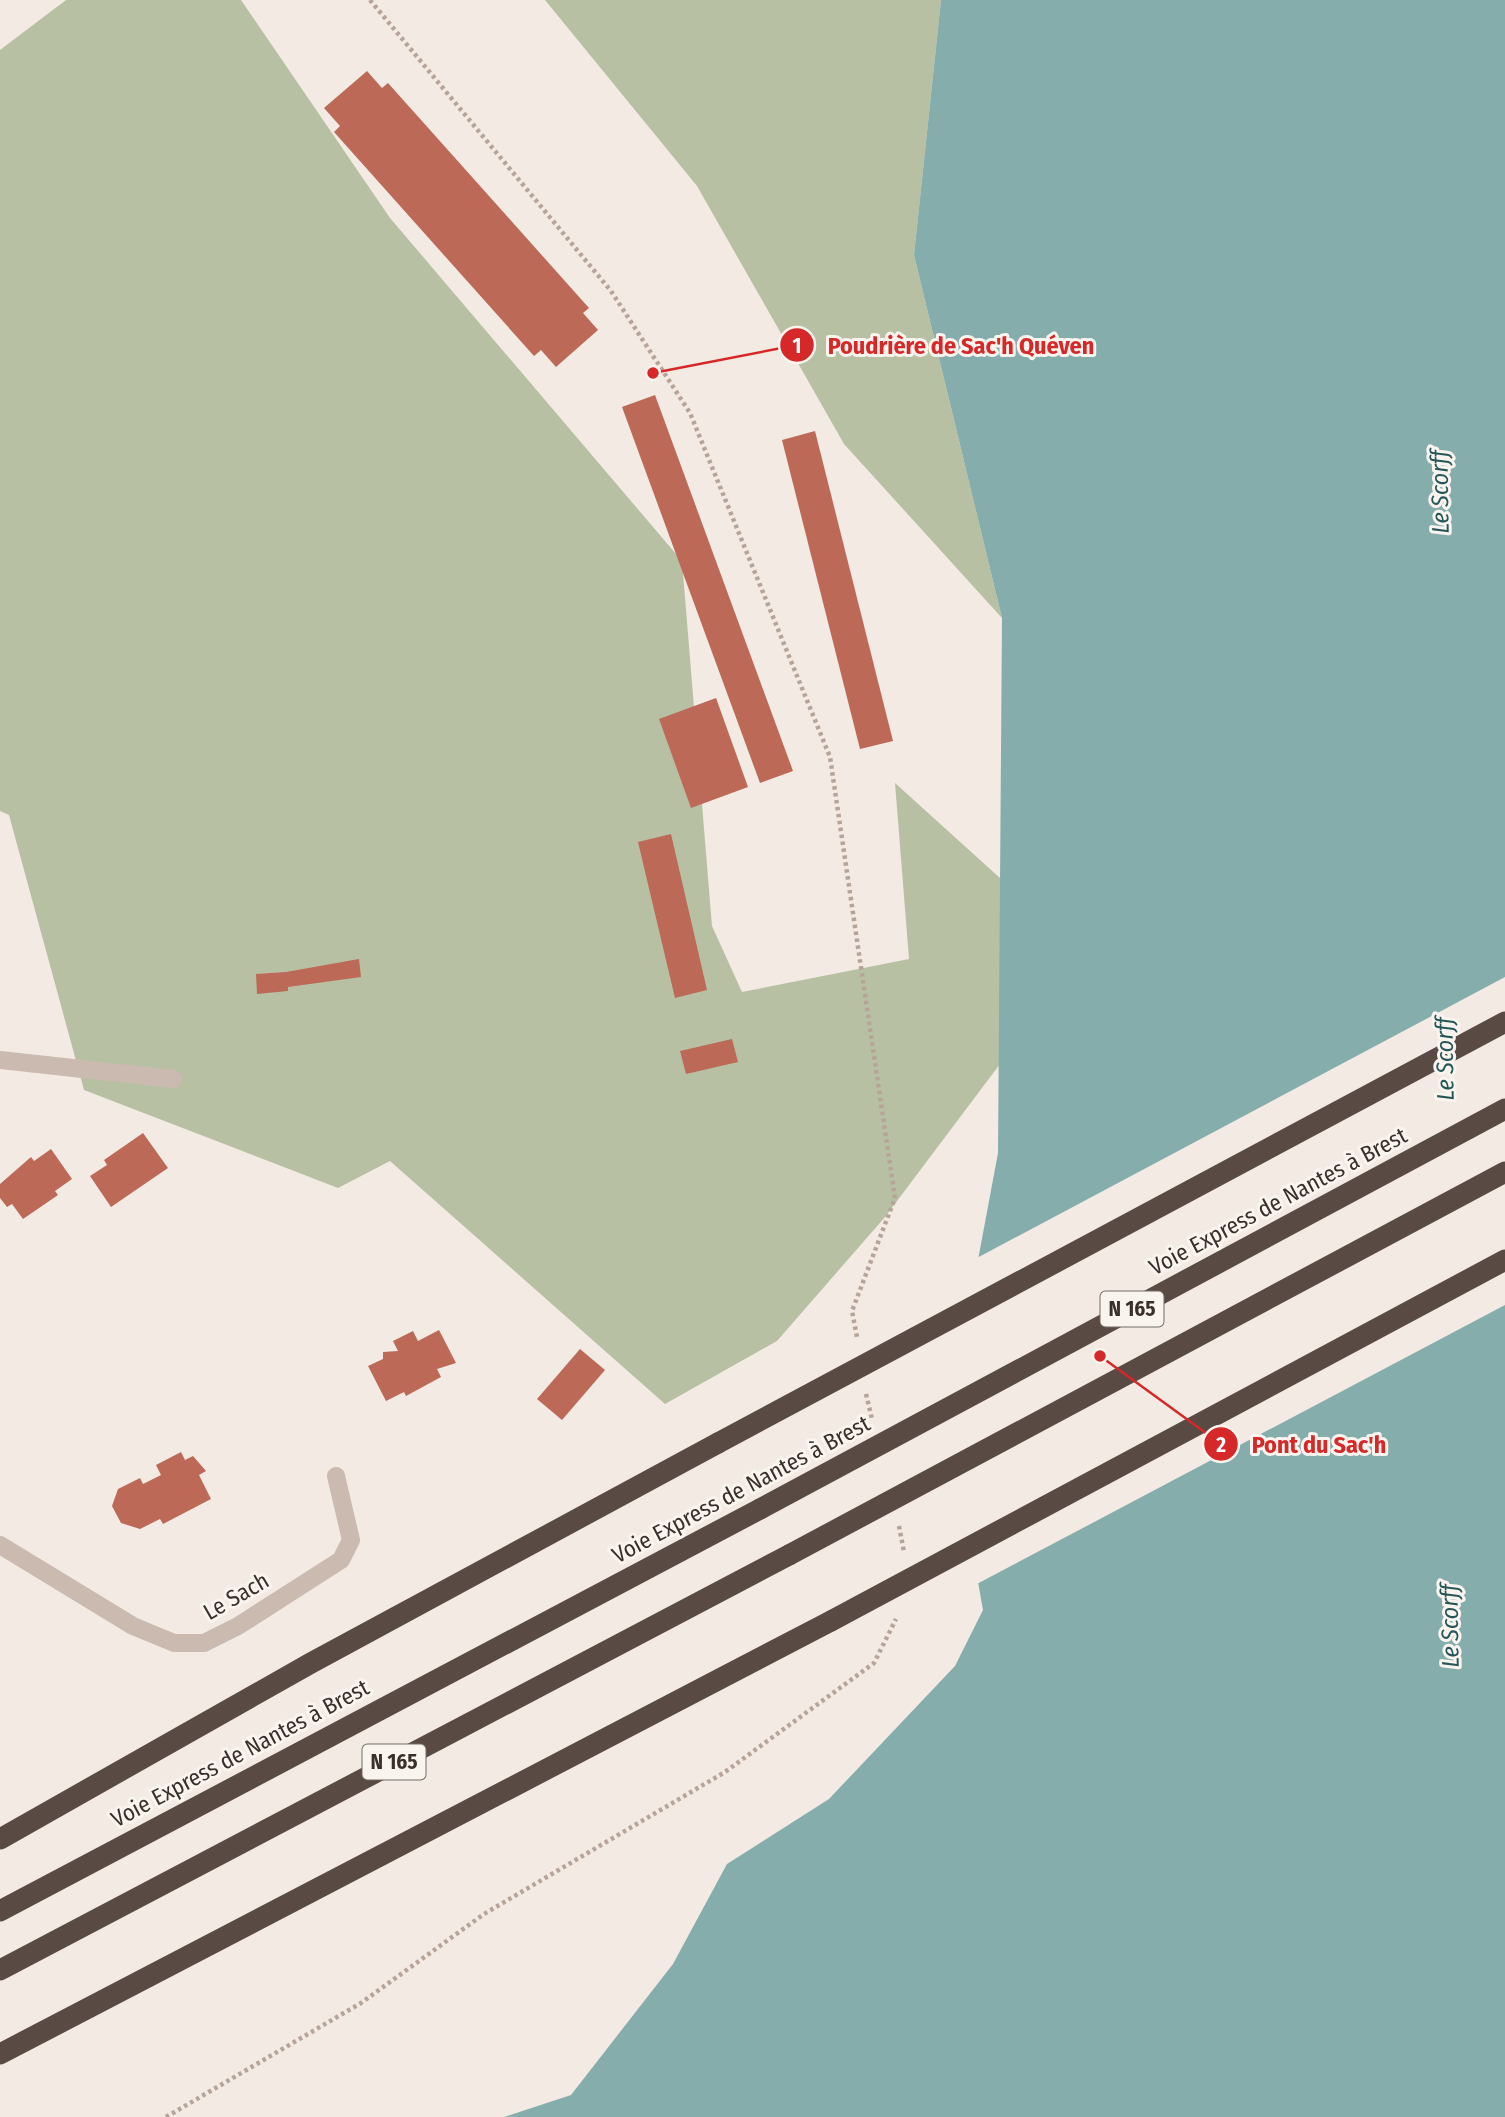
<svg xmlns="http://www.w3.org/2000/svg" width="1505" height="2117" viewBox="0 0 1505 2117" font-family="'Fira Sans Condensed',sans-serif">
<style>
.green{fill:#b8c0a3}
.water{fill:#84adac}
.pier{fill:#f2eae3}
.building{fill:#bc6957}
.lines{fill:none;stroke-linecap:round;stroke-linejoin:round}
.path{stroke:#b6a499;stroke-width:4.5;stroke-dasharray:3.5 3.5;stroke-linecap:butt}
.minor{stroke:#cabaaf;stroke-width:18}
.highway{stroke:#594a44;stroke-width:21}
.highway-bridge{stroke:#594a44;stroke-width:21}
.labels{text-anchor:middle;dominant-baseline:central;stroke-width:6;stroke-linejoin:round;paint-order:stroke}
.shield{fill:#faf4ef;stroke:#736b66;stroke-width:2}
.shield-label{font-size:21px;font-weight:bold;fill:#39302c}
.street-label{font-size:23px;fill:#39302c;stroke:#faf4ef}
.water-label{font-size:24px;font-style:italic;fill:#255758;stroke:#faf4ef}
.leader{fill:none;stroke:#d62828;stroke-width:2.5}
.callout-dot{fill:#d62828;stroke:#faf4ef;stroke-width:2.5}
.mark-label{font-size:21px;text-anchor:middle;font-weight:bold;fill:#fff}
.callout-label{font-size:24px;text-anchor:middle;font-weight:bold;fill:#d62828;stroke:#faf4ef;stroke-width:6;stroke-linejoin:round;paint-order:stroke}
</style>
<rect width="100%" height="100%" fill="#f2eae3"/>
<g class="green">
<path d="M 66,0 L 241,0 L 390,218 L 682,561 L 712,926 L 742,992 L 909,959 L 895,783 L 1000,878 L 1000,1064 L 885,1217 L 777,1341 L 665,1404 L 390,1161 L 338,1188 L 84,1090 L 9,815 L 0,811 L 0,50 Z"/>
<path d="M 545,0 L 941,0 L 914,255 L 1002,618 L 844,444 L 697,186 Z"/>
</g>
<path class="water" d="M 941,0 L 1505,0 L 1505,2117 L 504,2117 L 571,2095 L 673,1964 L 727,1864 L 829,1799 L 955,1666 L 983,1610 L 964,1503 L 978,1260 L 998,1153 L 1002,618 L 914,255 Z"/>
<path class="pier" d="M 1505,977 L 1505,1305 L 975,1585 L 961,1504 L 930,1377 L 975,1259 Z"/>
<g class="building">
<path d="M 367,71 L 382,88 L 388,83 L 589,308 L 583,313 L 598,330 L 556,367 L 541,350 L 534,356 L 334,132 L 340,126 L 324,108 Z"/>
<path d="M 655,395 L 793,771 L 760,783 L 622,407 Z"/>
<path d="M 815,431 L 893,741 L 860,749 L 782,440 Z"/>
<path d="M 716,698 L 748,787 L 691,808 L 659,719 Z"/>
<path d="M 671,834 L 707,990 L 675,998 L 638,842 Z"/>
<path d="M 359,959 L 361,977 L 288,987 L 288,991 L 257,994 L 256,974 L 286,972 Z"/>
<path d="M 732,1039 L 738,1062 L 686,1074 L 680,1051 Z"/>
<path d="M 143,1133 L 168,1168 L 111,1207 L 90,1176 L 107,1165 L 104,1160 Z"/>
<path d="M 51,1149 L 72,1179 L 55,1191 L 58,1195 L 23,1219 L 12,1204 L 7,1207 L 0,1198 L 0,1184 L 31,1157 L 34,1161 Z"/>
<path d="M 439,1330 L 456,1363 L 437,1369 L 441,1377 L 406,1396 L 404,1392 L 386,1401 L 368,1366 L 383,1359 L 383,1352 L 398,1351 L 393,1341 L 413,1331 L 418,1341 Z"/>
<path d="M 580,1349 L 605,1370 L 562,1420 L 537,1399 Z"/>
<path d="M 181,1452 L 185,1460 L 193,1456 L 206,1471 L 199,1475 L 211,1499 L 163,1524 L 160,1519 L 140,1529 L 121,1523 L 112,1506 L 118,1489 L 140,1478 L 143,1484 L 161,1475 L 156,1465 Z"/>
</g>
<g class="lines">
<g class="path">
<path d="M 370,0 L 611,291 L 690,413 L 830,757 L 895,1198 L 852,1311 L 857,1337"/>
<path d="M 866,1394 L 872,1419"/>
<path d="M 899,1526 L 904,1552"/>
<path d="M 166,2117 L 361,2003 L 484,1914 L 725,1772 L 874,1663 L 896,1619"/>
</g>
<g class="minor">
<path d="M 0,1060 L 173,1079"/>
<path d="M 0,1545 L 133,1626 L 174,1643 L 204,1643 L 238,1626 L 341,1560 L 351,1540 L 336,1476"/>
</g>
<g class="highway">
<path d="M 0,1839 L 311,1663 L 718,1443"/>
<path d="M 0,1911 L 760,1509"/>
<path d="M 0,1970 L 789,1555"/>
<path d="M 0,2054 L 831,1621"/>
</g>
<g class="highway-bridge">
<path d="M 718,1443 L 1505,1022"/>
<path d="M 760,1509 L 1505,1109"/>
<path d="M 789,1555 L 1505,1172"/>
<path d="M 831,1621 L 1505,1260"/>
</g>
</g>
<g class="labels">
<g class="shield">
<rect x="1100.5" y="1291.5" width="63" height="35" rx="5"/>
<rect x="362.5" y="1744.5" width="63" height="35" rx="5"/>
</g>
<g class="shield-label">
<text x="1132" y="1309">N 165</text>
<text x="394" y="1762">N 165</text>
</g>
<g class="street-label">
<text transform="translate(1278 1201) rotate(-28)">Voie Express de Nantes à Brest</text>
<text transform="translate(741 1489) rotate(-28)">Voie Express de Nantes à Brest</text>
<text transform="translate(236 1596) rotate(-30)">Le Sach</text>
<text transform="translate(240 1753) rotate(-28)">Voie Express de Nantes à Brest</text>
</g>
<g class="water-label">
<text transform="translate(1440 492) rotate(-91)">Le Scorff</text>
<text transform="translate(1445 1059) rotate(-91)">Le Scorff</text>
<text transform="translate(1450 1626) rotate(-91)">Le Scorff</text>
</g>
</g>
<path class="leader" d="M653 373L797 345M1100 1356L1221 1444"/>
<g class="callout-dot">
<circle cx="653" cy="373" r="7"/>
<circle cx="1100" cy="1356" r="7"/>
<circle cx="797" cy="345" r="18"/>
<circle cx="1221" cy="1444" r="18"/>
</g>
<g class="mark-label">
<text x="797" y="353">1</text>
<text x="1221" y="1452">2</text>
</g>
<g class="callout-label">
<text x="961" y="354">Poudrière de Sac'h Quéven</text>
<text x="1319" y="1453">Pont du Sac'h</text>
</g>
</svg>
